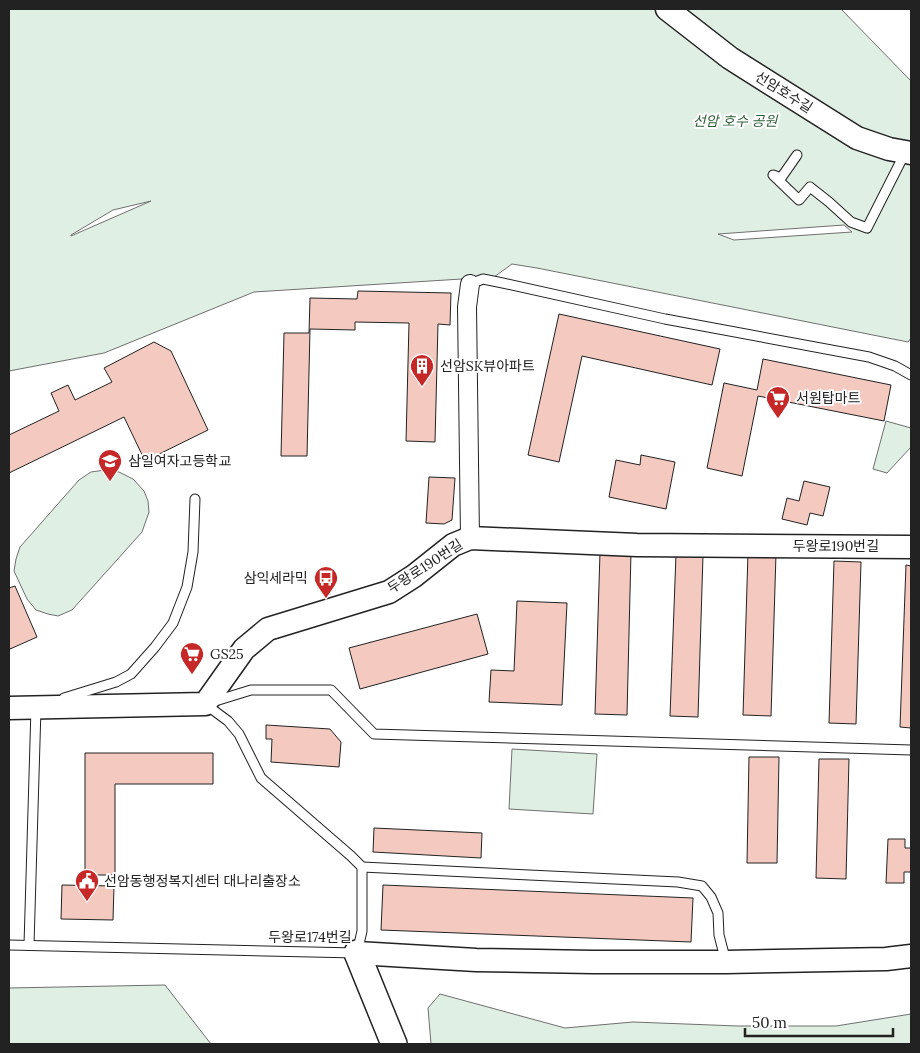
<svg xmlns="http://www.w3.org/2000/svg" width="920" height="1053" viewBox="0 0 920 1053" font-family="Lora,'Noto Sans KR',serif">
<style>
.green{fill:#e0efe3;stroke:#6f6f6f;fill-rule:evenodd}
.building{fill:#f3c9c0;stroke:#222}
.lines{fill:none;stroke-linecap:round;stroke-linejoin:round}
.service-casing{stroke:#222;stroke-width:11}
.minor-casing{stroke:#222;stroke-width:20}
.tertiary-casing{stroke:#222;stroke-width:25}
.secondary-casing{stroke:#222;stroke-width:28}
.service{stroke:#fff;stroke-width:9}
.minor{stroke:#fff;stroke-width:18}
.tertiary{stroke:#fff;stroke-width:22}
.secondary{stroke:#fff;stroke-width:25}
.labels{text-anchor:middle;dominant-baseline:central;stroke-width:4;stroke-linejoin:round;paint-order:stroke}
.street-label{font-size:14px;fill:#222;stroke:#fff}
.park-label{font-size:14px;font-style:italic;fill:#2f5e38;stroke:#fff}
.poi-label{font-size:14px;fill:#222;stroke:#fff;text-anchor:start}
</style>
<rect width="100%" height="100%" fill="#fff"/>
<g class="green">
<path d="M 9,9 L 841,9 L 911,81 L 911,338 L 908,342 L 537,268 L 512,264 L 494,277 L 254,292 L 104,353 L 9,371 ZM 151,201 L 71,236 L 71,235 L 113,210 ZM 844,225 L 852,232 L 734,240 L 718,234 Z"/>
<path d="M 886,421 L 911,428 L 911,447 L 887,473 L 873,469 Z"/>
<path d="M 105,470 L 119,472 L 133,479 L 144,491 L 148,501 L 149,512 L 142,532 L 72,610 L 58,616 L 48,614 L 36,610 L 27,599 L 14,571 L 16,559 L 20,547 L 79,480 L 91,472 Z"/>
<path d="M 512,749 L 597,754 L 593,814 L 509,809 Z"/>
<path d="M 165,985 L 211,1044 L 9,1044 L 9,988 Z"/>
<path d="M 440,994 L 565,1028 L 633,1022 L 738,1026 L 836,1026 L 911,1014 L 911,1044 L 431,1044 L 428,1008 Z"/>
</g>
<g class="building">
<path d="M 358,291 L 451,293 L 450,325 L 438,324 L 435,442 L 406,441 L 409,323 L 355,322 L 355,330 L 310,329 L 307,456 L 281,456 L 284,333 L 309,333 L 310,298 L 357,299 Z"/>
<path d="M 559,314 L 720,349 L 712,385 L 582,356 L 559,462 L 528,455 Z"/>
<path d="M 154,342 L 171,351 L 208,430 L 145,461 L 124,417 L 9,473 L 9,435 L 59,411 L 51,393 L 68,385 L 75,400 L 112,382 L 104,368 Z"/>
<path d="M 763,359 L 891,385 L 884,421 L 758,396 L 742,476 L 707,468 L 724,383 L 757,390 Z"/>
<path d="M 641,455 L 675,462 L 666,509 L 609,497 L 616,460 L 640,465 Z"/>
<path d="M 429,477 L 455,478 L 452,520 L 444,524 L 426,523 Z"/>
<path d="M 804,481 L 830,487 L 823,516 L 810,513 L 807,525 L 782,519 L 787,498 L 799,501 Z"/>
<path d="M 600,552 L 631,552 L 627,715 L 595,714 Z"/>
<path d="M 748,553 L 776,554 L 771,716 L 743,715 Z"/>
<path d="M 676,554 L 703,555 L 698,717 L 670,716 Z"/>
<path d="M 834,561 L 861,562 L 856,724 L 829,723 Z"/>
<path d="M 906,565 L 911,566 L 911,728 L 900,727 Z"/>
<path d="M 15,586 L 37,637 L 10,649 L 9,646 L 9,588 Z"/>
<path d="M 517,601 L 567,603 L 562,705 L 489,702 L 491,670 L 514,671 Z"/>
<path d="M 477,614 L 488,654 L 360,689 L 349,648 Z"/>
<path d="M 266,725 L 330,729 L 341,742 L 339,767 L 271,762 L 272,739 L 266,739 Z"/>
<path d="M 85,753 L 213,753 L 213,784 L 115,784 L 115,875 L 85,875 Z"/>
<path d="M 749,757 L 779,757 L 777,863 L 747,863 Z"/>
<path d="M 819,759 L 849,759 L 846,879 L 816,878 Z"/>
<path d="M 374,828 L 482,833 L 481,858 L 373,852 Z"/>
<path d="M 888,839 L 905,839 L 905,848 L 911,848 L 911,872 L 904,872 L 904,883 L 886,883 Z"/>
<path d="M 62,885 L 114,886 L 113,920 L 61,919 Z"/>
<path d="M 383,885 L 693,898 L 691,942 L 381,930 Z"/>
</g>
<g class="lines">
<g class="service-casing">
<g id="service">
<path d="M 797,155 L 781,178 L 773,175 L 799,200 L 810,187 L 829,202 L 851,222 L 867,228 L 905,153"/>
<path d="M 470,284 L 483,279 L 498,282 L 665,319 L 869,357 L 895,366 L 911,375"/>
<path d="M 64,698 L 116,682 L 131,674 L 155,647 L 173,623 L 187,587 L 193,552 L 195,499"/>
<path d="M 212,702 L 251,690 L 331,690 L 374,734 L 911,750"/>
<path d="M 362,867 L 678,882 L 702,886 L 711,897 L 718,913 L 719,935 L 726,962"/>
<path d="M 9,945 L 357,953 L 362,931 L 362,867 L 351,856 L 261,778 L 239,734 L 228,721 L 205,704"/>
<path d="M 29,945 L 36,708"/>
</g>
</g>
<g class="minor-casing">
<path id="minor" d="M 470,284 L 467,307 L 470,538"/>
</g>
<g class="tertiary-casing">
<g id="tertiary">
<path d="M 667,9 L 730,58 L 857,138 L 889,149 L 911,153"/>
<path d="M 9,708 L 205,704 L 244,649 L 268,629 L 389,592 L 414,576 L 453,545 L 470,538 L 637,545 L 911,547"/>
<path d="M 357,953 L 476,960 L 593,962 L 726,962 L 886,959 L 911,956"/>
</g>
</g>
<g class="secondary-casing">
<path id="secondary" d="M 357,953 L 394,1044"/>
</g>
<use href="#service" class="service"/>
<use href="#minor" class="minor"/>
<use href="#tertiary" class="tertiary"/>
<use href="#secondary" class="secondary"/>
</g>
<defs>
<g id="building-pin" transform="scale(1.25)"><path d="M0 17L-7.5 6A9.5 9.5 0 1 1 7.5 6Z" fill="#c62828" stroke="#fff"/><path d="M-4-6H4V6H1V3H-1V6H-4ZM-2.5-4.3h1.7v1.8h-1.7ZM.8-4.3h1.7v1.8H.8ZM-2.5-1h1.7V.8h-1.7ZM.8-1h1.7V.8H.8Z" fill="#fff"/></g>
<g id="supermarket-pin" transform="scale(1.25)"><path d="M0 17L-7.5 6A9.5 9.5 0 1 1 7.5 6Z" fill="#c62828" stroke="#fff"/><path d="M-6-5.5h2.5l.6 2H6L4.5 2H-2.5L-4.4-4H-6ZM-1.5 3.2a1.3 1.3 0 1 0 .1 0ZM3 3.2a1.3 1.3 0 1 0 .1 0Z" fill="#fff"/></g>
<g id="school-pin" transform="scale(1.25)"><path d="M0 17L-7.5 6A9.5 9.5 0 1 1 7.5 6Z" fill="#c62828" stroke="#fff"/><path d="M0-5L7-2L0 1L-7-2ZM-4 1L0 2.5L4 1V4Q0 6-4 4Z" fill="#fff"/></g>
<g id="bus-pin" transform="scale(1.25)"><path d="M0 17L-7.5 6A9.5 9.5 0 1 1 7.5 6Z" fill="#c62828" stroke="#fff"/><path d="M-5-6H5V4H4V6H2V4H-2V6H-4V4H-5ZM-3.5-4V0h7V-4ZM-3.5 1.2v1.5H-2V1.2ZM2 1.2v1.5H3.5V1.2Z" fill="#fff"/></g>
<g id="civic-pin" transform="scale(1.25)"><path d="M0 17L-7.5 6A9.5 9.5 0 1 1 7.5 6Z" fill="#c62828" stroke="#fff"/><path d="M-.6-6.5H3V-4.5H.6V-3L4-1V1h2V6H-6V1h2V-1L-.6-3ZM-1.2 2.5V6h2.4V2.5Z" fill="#fff"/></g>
</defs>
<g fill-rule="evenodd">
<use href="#building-pin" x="422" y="366"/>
<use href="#supermarket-pin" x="778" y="398"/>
<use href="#school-pin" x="110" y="461"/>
<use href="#bus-pin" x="326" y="578"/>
<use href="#supermarket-pin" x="192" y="654"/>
<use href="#civic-pin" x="87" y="881"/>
</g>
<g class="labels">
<g class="street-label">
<text transform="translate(784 92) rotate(32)">선암호수길</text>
<text x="836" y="546">두왕로190번길</text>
<text transform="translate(425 566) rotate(-33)">두왕로190번길</text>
<text x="310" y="937">두왕로174번길</text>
</g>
<g class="park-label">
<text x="735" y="121">선암 호수 공원</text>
</g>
<g class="poi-label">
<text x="440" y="366">선암SK뷰아파트</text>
<text x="796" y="398">서원탑마트</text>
<text x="128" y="461">삼일여자고등학교</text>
<text x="308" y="578" text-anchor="end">삼익세라믹</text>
<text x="210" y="654">GS25</text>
<text x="104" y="881">선암동행정복지센터 대나리출장소</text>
</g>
</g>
<rect width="920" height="1053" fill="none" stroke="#222222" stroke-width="20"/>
<path d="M745 1028v8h148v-8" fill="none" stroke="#222222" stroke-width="2.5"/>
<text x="752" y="1028" font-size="15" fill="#222222" stroke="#ffffff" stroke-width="4" paint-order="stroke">50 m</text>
</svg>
